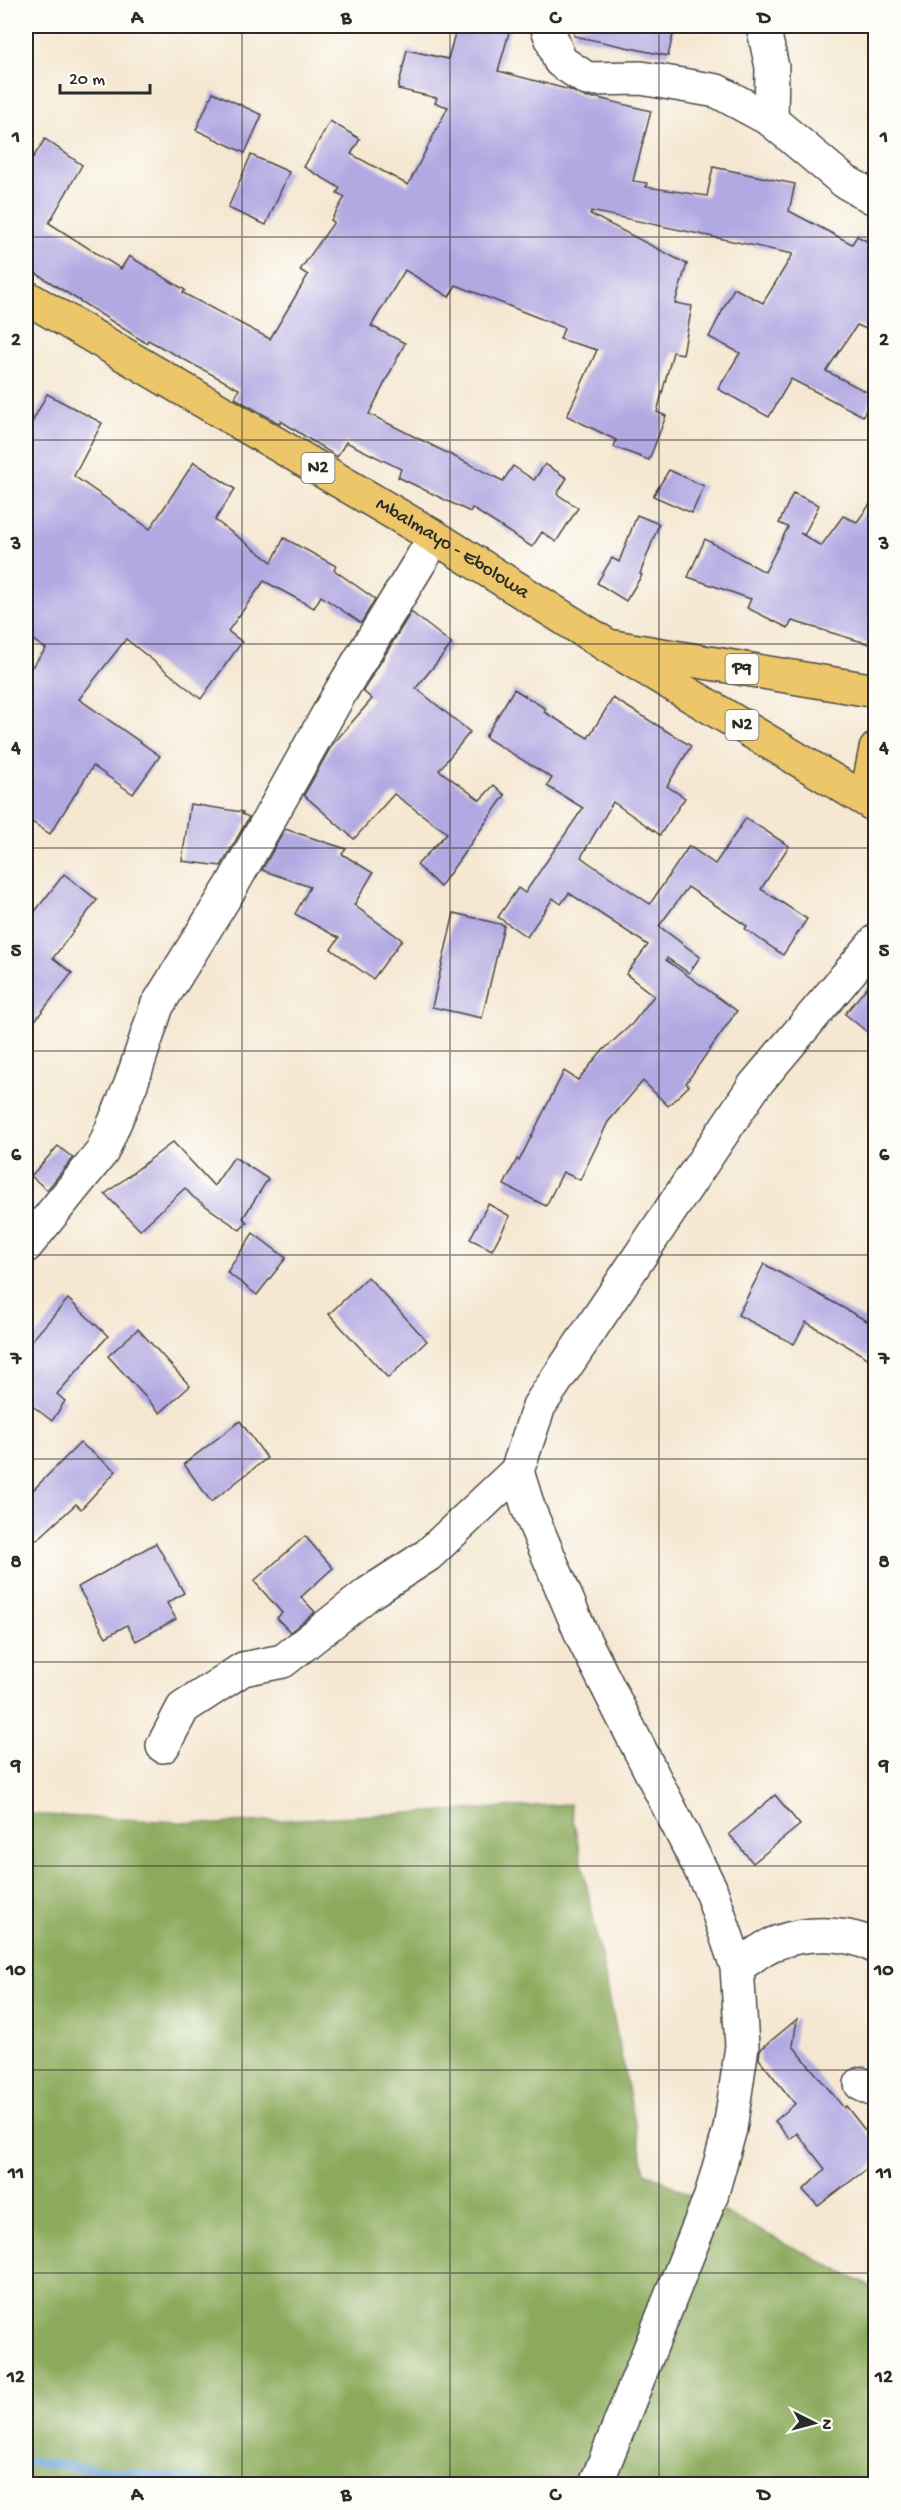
<svg xmlns="http://www.w3.org/2000/svg" width="901" height="2510" viewBox="0 0 901 2510" font-family="'Gochi Hand',sans-serif">
<style>
.forest{fill:#8baa5c;stroke:#5b6a44;stroke-width:1.5}
.lines{fill:none;stroke-linecap:round;stroke-linejoin:round}
.stream{stroke:#659ed4;stroke-width:9}
.building{fill:#b2a9e2}
.street-casing{stroke:#494744;stroke-width:36}
.primary-casing{stroke:#494744;stroke-width:36}
.highway-casing{stroke:#494744;stroke-width:36}
.street{stroke:#fff;stroke-width:33}
.primary{stroke:#ecc669;stroke-width:33}
.highway{stroke:#ecc669;stroke-width:33}
.grid{fill:none;stroke:#2b2b2b;stroke-width:1.5;stroke-opacity:0.55}
.labels{text-anchor:middle;dominant-baseline:central;stroke-width:4.5;stroke-linejoin:round;paint-order:stroke}
.shield{fill:#fdfcf7;stroke:#6a6a68;stroke-width:1.5}
.shield-label{font-size:18px;font-weight:bold;fill:#2b2b2b}
.street-label{font-size:20px;fill:#2b2b2b;stroke:#fdfcf7}
.neatline{fill:none;stroke:#2b2b2b;stroke-width:2}
.grid-label{font-size:20px;text-anchor:middle;font-weight:bold;fill:#2b2b2b}
</style>
<rect width="100%" height="100%" fill="#fdfcf7"/>
<filter id="ink" filterUnits="userSpaceOnUse"><feTurbulence type="fractalNoise" baseFrequency=".0167" numOctaves="2"/><feDisplacementMap in="SourceGraphic" scale="12" xChannelSelector="R" yChannelSelector="G"/><feConvolveMatrix kernelMatrix="1 2 1 2 8 2 1 2 1" color-interpolation-filters="sRGB"/></filter>
<filter id="wash" filterUnits="userSpaceOnUse"><feTurbulence type="fractalNoise" baseFrequency=".008" numOctaves="4" result="noise"/><feDisplacementMap in="SourceGraphic" scale="24" xChannelSelector="R" yChannelSelector="G"/><feGaussianBlur stdDeviation="1.35" result="paint"/><feColorMatrix in="noise" values="0 0 0 0 0 0 0 0 0 0 0 0 0 0 0 0 0 1.4 0 .05"/><feComposite in="paint" operator="in"/></filter>
<g filter="url(#wash)">
<rect width="100%" height="100%" fill="#f5e7d1"/>
<path class="forest" d="M 570,1804 L 645,2172 L 875,2289 L 875,2484 L 26,2484 L 26,1814 L 216,1824 Z"/>
<g class="lines">
<path class="stream" d="M 26,2461 L 221,2484"/>
</g>
<g id="blocks">
<g class="building">
<path d="M 457,26 L 511,26 L 498,71 L 570,90 L 587,98 L 598,98 L 651,111 L 633,181 L 647,183 L 646,187 L 707,196 L 713,167 L 795,184 L 789,211 L 852,244 L 857,236 L 876,246 L 876,333 L 857,325 L 826,371 L 873,395 L 863,416 L 791,379 L 769,417 L 718,389 L 740,353 L 709,337 L 734,288 L 763,303 L 793,254 L 591,211 L 590,214 L 687,264 L 675,303 L 692,306 L 683,354 L 673,352 L 657,412 L 666,416 L 649,460 L 614,447 L 616,440 L 567,416 L 597,350 L 560,339 L 564,328 L 456,285 L 449,297 L 405,270 L 371,326 L 405,343 L 369,414 L 503,481 L 513,466 L 534,480 L 545,464 L 567,478 L 557,494 L 578,508 L 556,542 L 542,532 L 532,547 L 472,508 L 470,512 L 398,477 L 401,469 L 346,442 L 337,457 L 281,421 L 280,424 L 235,398 L 239,389 L 148,340 L 146,343 L 26,267 L 26,168 L 45,139 L 82,165 L 49,223 L 121,269 L 129,256 L 185,290 L 183,293 L 270,339 L 308,275 L 300,270 L 334,222 L 331,220 L 345,197 L 337,193 L 340,188 L 304,167 L 330,121 L 360,139 L 351,154 L 408,185 L 448,107 L 435,103 L 437,98 L 398,89 L 407,50 L 448,59 Z"/>
<path d="M 575,26 L 675,26 L 668,56 L 574,36 Z"/>
<path d="M 213,92 L 262,115 L 245,153 L 196,130 Z"/>
<path d="M 251,155 L 289,172 L 266,225 L 228,208 Z"/>
<path d="M 47,394 L 102,423 L 74,476 L 150,529 L 194,462 L 235,489 L 215,520 L 272,562 L 284,538 L 336,566 L 334,570 L 375,599 L 361,623 L 321,596 L 314,608 L 264,581 L 228,631 L 242,642 L 201,699 L 126,639 L 79,699 L 160,756 L 133,794 L 93,766 L 50,834 L 26,818 L 26,674 L 46,649 L 26,635 L 26,434 Z"/>
<path d="M 669,470 L 704,486 L 692,513 L 653,496 Z"/>
<path d="M 793,493 L 819,505 L 804,535 L 800,533 L 821,546 L 843,516 L 857,522 L 876,496 L 876,646 L 792,621 L 788,628 L 747,608 L 751,599 L 688,577 L 705,539 L 765,572 L 788,527 L 779,523 Z"/>
<path d="M 637,515 L 659,524 L 640,574 L 642,575 L 626,601 L 597,583 L 612,558 L 619,562 Z"/>
<path d="M 411,612 L 452,644 L 416,688 L 470,732 L 439,770 L 480,800 L 494,785 L 505,795 L 440,887 L 417,865 L 447,833 L 394,794 L 354,839 L 304,795 L 332,745 L 372,699 L 363,691 Z"/>
<path d="M 514,689 L 546,709 L 544,712 L 588,738 L 613,698 L 691,746 L 667,786 L 685,798 L 660,835 L 613,802 L 581,857 L 589,863 L 650,904 L 689,846 L 715,864 L 746,818 L 789,846 L 761,889 L 807,919 L 783,955 L 745,929 L 747,926 L 688,887 L 659,926 L 700,957 L 689,973 L 667,958 L 666,960 L 737,1011 L 686,1083 L 689,1086 L 668,1106 L 643,1081 L 608,1122 L 580,1180 L 563,1172 L 546,1206 L 504,1185 L 517,1159 L 519,1161 L 564,1071 L 578,1080 L 600,1053 L 632,1024 L 654,996 L 626,974 L 648,945 L 569,893 L 561,904 L 553,898 L 527,937 L 498,917 L 518,888 L 525,893 L 583,808 L 547,786 L 552,778 L 485,737 Z"/>
<path d="M 190,804 L 243,812 L 242,814 L 249,817 L 221,866 L 182,861 Z"/>
<path d="M 285,829 L 346,849 L 342,854 L 373,873 L 354,905 L 402,940 L 373,979 L 331,949 L 339,938 L 295,914 L 310,887 L 262,870 Z"/>
<path d="M 64,874 L 97,900 L 53,958 L 72,973 L 26,1032 L 26,923 Z"/>
<path d="M 454,913 L 504,925 L 482,1018 L 432,1007 Z"/>
<path d="M 876,976 L 876,1039 L 845,1014 Z"/>
<path d="M 173,1142 L 214,1186 L 234,1157 L 268,1179 L 243,1218 L 247,1222 L 240,1230 L 193,1197 L 185,1188 L 140,1230 L 105,1194 Z"/>
<path d="M 58,1146 L 73,1158 L 47,1190 L 31,1176 Z"/>
<path d="M 488,1204 L 510,1216 L 492,1250 L 470,1239 Z"/>
<path d="M 253,1233 L 286,1258 L 257,1295 L 227,1272 Z"/>
<path d="M 764,1264 L 876,1326 L 876,1363 L 806,1322 L 794,1344 L 738,1315 Z"/>
<path d="M 368,1277 L 427,1341 L 388,1378 L 329,1314 Z"/>
<path d="M 68,1299 L 108,1336 L 57,1394 L 65,1401 L 52,1421 L 26,1401 L 26,1347 Z"/>
<path d="M 138,1329 L 190,1386 L 160,1413 L 108,1356 Z"/>
<path d="M 240,1421 L 267,1458 L 211,1502 L 184,1464 Z"/>
<path d="M 80,1443 L 116,1471 L 81,1509 L 76,1504 L 37,1540 L 26,1529 L 26,1497 Z"/>
<path d="M 305,1536 L 333,1568 L 301,1597 L 315,1612 L 290,1632 L 277,1618 L 282,1613 L 254,1581 Z"/>
<path d="M 156,1543 L 184,1593 L 167,1603 L 176,1619 L 136,1641 L 127,1625 L 106,1637 L 78,1587 Z"/>
<path d="M 775,1795 L 800,1825 L 753,1863 L 729,1834 Z"/>
<path d="M 797,2019 L 793,2046 L 844,2108 L 846,2106 L 876,2144 L 876,2162 L 818,2206 L 803,2190 L 825,2169 L 797,2133 L 790,2139 L 775,2121 L 795,2104 L 759,2059 L 760,2050 Z"/>
</g>
</g>
</g>
<g filter="url(#ink)">
<use href="#blocks" fill-opacity="0" stroke="#494744" stroke-width="1.5"/>
<g class="lines">
<g class="street-casing">
<g id="street">
<path d="M 547,26 L 560,61 L 587,79 L 641,78 L 717,91 L 771,120 L 844,181 L 876,199"/>
<path d="M 763,26 L 772,67 L 771,120"/>
<path d="M 26,1246 L 102,1152 L 131,1084 L 157,1006 L 231,887 L 341,691 L 435,537"/>
<path d="M 163,1746 L 183,1708 L 243,1669 L 283,1661 L 369,1593 L 428,1555 L 517,1471"/>
<path d="M 737,1967 C 749,1960 762,1947 776,1943 C 806,1932 848,1931 876,1947"/>
<path d="M 861,2084 L 876,2091"/>
<path d="M 596,2484 L 711,2196 L 730,2129 L 742,2046 L 737,1967 L 710,1888 L 584,1640 L 529,1510 L 517,1471 L 539,1406 L 754,1086 L 876,941"/>
</g>
</g>
<g class="primary-casing">
<path id="primary" d="M 608,646 L 876,691"/>
</g>
<g class="highway-casing">
<g id="highway">
<path id="s1" d="M 26,297 L 435,537 L 608,646 L 876,806"/>
<path d="M 866,799 L 876,749"/>
</g>
</g>
<use href="#street" class="street"/>
<use href="#primary" class="primary"/>
<use href="#highway" class="highway"/>
</g>
</g>
<path class="grid" d="M 242,26 L 242,2484M 450,26 L 450,2484M 659,26 L 659,2484M 26,237 L 876,237M 26,440 L 876,440M 26,644 L 876,644M 26,848 L 876,848M 26,1051 L 876,1051M 26,1255 L 876,1255M 26,1459 L 876,1459M 26,1662 L 876,1662M 26,1866 L 876,1866M 26,2070 L 876,2070M 26,2273 L 876,2273"/>
<g class="labels">
<g class="shield">
<rect x="301.5" y="453" width="33" height="30" rx="4.5"/>
<rect x="725.5" y="654" width="33" height="30" rx="4.5"/>
<rect x="725.5" y="710" width="33" height="30" rx="4.5"/>
</g>
<g class="shield-label">
<text x="318" y="468">N2</text>
<text x="742" y="669">P9</text>
<text x="742" y="725">N2</text>
</g>
<g class="street-label">
<text stroke="none"><textPath href="#s1" startOffset="495">Mbalmayo - Ebolowa</textPath></text>
</g>
</g>
<rect width="901" height="2510" fill="none" stroke="#fdfcf7" stroke-width="66"/>
<g transform="translate(814 2423) rotate(96)" stroke="#fdfcf7" stroke-width="4.5" paint-order="stroke">
<path d="M0-4.5L10 22L0 15L-10 22Z" fill="#2b2b2b"/>
<text y="-9" font-size="16" font-weight="bold" text-anchor="middle" fill="#2b2b2b">N</text>
</g>
<path d="M60 84v9h90v-9" fill="none" stroke="#2b2b2b" stroke-width="3"/>
<text x="69" y="84" font-size="18" fill="#2b2b2b" stroke="#fdfcf7" stroke-width="4.5" paint-order="stroke">20 m</text>
<rect x="33" y="33" width="835" height="2444" class="neatline"/>
<g class="grid-label">
<text x="137" y="23">A</text>
<text x="346" y="23">B</text>
<text x="555" y="23">C</text>
<text x="764" y="23">D</text>
<text x="16" y="142">1</text>
<text x="884" y="142">1</text>
<text x="16" y="345">2</text>
<text x="884" y="345">2</text>
<text x="16" y="549">3</text>
<text x="884" y="549">3</text>
<text x="16" y="753">4</text>
<text x="884" y="753">4</text>
<text x="16" y="956">5</text>
<text x="884" y="956">5</text>
<text x="16" y="1160">6</text>
<text x="884" y="1160">6</text>
<text x="16" y="1364">7</text>
<text x="884" y="1364">7</text>
<text x="16" y="1567">8</text>
<text x="884" y="1567">8</text>
<text x="16" y="1771">9</text>
<text x="884" y="1771">9</text>
<text x="16" y="1975">10</text>
<text x="884" y="1975">10</text>
<text x="16" y="2178">11</text>
<text x="884" y="2178">11</text>
<text x="16" y="2382">12</text>
<text x="884" y="2382">12</text>
<text x="137" y="2500">A</text>
<text x="346" y="2500">B</text>
<text x="555" y="2500">C</text>
<text x="764" y="2500">D</text>
</g>
</svg>
